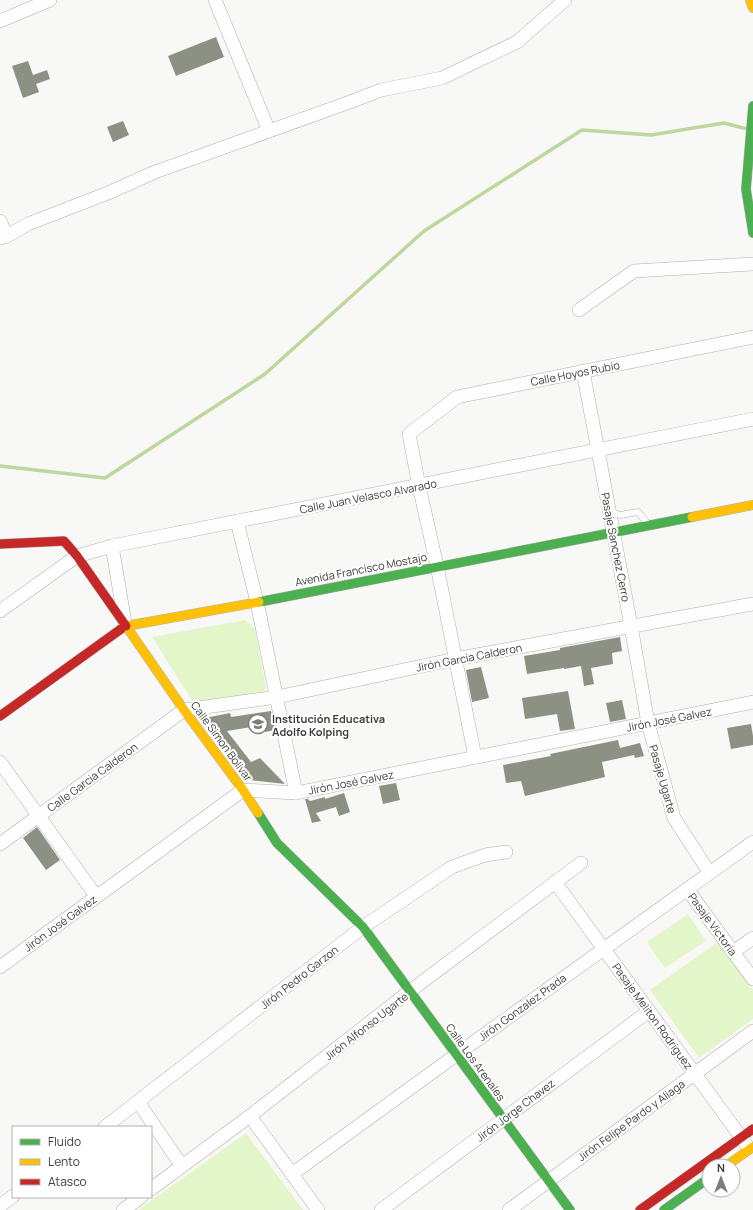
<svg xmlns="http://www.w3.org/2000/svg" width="753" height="1210" viewBox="0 0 753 1210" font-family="Manrope,sans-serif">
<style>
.green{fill:#e3f6ca}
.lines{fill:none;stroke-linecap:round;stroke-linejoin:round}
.stream{stroke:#bdd79d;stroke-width:3.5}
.building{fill:#8c9184}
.lane-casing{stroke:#aeafad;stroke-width:7}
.street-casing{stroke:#aeafad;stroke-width:14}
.fast-casing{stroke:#aeafad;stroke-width:10}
.slow-casing{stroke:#aeafad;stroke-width:10}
.jam-casing{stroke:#aeafad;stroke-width:10}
.lane{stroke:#fefefe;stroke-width:6}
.street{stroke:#fefefe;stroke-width:13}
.fast{stroke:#4caf50;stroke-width:9}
.slow{stroke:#ffc107;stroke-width:9}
.jam{stroke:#c62828;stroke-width:9}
.labels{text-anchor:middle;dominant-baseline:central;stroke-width:4;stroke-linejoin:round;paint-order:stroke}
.street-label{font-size:11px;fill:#3b3c3a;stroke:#fff}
.poi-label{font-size:11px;font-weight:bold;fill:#3b3c3a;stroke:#fff;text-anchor:start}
</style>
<rect width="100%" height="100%" fill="#f8f9f6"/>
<g class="green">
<path d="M 245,620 L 255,629 L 266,687 L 262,695 L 195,705 L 152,637 Z"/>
<path d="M 688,914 L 706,941 L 665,968 L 647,942 Z"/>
<path d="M 718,942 L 753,990 L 753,1019 L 699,1058 L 650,990 Z"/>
<path d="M 246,1133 L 303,1210 L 138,1210 Z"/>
</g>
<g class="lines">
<path class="stream" d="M 0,466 L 105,478 L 265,374 L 424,231 L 582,130 L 651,135 L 724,123 L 747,129"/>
</g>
<g class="building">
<path d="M 216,37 L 224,57 L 176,76 L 168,56 Z"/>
<path d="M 28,61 L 33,75 L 47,70 L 50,79 L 36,84 L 39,92 L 23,98 L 12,66 Z"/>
<path d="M 123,121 L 129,135 L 113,142 L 107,127 Z"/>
<path d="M 620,637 L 622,651 L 612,653 L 613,664 L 591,668 L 594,684 L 584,686 L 581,666 L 564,669 L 564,668 L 527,674 L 524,656 L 560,650 L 560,648 Z"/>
<path d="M 481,667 L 489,698 L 472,702 L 466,670 Z"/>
<path d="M 568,691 L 575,729 L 560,731 L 557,714 L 525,719 L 522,698 Z"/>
<path d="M 622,700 L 626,719 L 610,722 L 606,703 Z"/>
<path d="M 271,711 L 275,730 L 265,732 L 263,725 L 227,731 L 251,762 L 260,758 L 285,784 L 249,780 L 205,718 L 230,713 L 231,717 Z"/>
<path d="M 751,724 L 753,736 L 753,745 L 731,749 L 727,728 Z"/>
<path d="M 618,740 L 620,748 L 640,743 L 644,756 L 635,758 L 634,755 L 602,762 L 605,777 L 525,796 L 521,781 L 506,783 L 503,765 L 551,756 L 550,754 Z"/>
<path d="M 396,783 L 400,800 L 383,804 L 379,786 Z"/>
<path d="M 344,793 L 350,812 L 339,816 L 336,807 L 316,813 L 321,821 L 312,823 L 305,799 L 308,799 L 310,801 L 325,797 L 325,799 Z"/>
<path d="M 37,827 L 60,860 L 46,870 L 23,838 Z"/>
</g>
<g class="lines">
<g class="lane-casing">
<path id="lane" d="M 610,511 L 620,515 L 638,512 L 647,523"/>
</g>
<g class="street-casing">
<g id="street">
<path d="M 215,0 L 269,131"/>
<path d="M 0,21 L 50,0"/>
<path d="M 0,221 L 7,236"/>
<path d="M 0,238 L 7,236 L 28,224 L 108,193 L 155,172 L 350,102 L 381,90 L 442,78 L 517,42 L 565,0"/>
<path d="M 579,310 L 634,271 L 753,264"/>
<path d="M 583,371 L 631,626 L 648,723 L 674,818 L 709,872"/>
<path d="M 237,521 L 257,602 L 296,793"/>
<path d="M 112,546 L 125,623"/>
<path d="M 0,611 L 77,556 L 112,546 L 753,419"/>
<path d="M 475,757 L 437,566 L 419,486 L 409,434 L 457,397 L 753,337"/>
<path d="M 0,762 L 96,896"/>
<path d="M 0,844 L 184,710 L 277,697 L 455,659 L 753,604"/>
<path d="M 555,882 L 746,1144"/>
<path d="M 687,889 L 753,979"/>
<path d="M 733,952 L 753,938"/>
<path d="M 0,967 L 243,790 L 296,793 L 753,702"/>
<path d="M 138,1102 L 182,1166"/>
<path d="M 250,1116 L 318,1210"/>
<path d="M 105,1127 L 363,927 L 452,867 L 485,855 L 506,852"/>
<path d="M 292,1174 L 456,1055 L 753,842"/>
<path d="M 151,1189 L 250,1116 L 410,991 L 581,863"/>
<path d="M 0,1206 L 13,1196"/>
<path d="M 123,1210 L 141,1197"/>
<path d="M 381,1210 L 649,1011"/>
<path d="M 509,1210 L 753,1031"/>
</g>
</g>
<g class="fast-casing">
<g id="fast">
<path d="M 753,106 L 746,189 L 753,233"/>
<path d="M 259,602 L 692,517"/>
<path d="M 258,813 L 277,843 L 363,927 L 570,1210"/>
<path d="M 664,1210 L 709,1178"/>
</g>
</g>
<g class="slow-casing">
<g id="slow">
<path d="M 750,0 L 753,8"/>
<path d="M 692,517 L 753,505"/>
<path d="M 126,626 L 184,710 L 243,790 L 258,813"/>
<path d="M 121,629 L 126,626 L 259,602"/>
<path d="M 726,1166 L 753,1147"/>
</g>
</g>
<g class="jam-casing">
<g id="jam">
<path d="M 0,544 L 64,541 L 77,556 L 126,626"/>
<path d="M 0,716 L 121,629"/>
<path d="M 640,1210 L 753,1129"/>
</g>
</g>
<use href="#lane" class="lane"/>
<use href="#street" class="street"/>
<use href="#fast" class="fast"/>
<use href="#slow" class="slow"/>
<use href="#jam" class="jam"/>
</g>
<defs>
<g id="school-ring" transform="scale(1)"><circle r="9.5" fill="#fff" stroke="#7d7e7c" stroke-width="1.5"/><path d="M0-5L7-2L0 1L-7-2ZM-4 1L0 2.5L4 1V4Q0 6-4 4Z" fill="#7d7e7c"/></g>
</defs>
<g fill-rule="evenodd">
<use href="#school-ring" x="258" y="724"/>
</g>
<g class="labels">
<g class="street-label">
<text transform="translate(575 373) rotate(-11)">Calle Hoyos Rubio</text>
<text transform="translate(368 496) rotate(-11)">Calle Juan Velasco Alvarado</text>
<text transform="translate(616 547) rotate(79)">Pasaje Sanchez Cerro</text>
<text transform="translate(361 569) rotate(-11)">Avenida Francisco Mostajo</text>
<text transform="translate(469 657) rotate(-11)">Jirón Garcia Calderon</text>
<text transform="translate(669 719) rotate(-11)">Jirón José Galvez</text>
<text transform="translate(222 741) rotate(54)">Calle Simon Bolivar</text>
<text transform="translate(92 777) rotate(-36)">Calle Garcia Calderon</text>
<text transform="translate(663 779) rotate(74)">Pasaje Ugarte</text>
<text transform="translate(351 782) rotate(-11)">Jirón José Galvez</text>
<text transform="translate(60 923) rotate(-36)">Jirón José Galvez</text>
<text transform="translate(713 924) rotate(54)">Pasaje Victoria</text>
<text transform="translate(299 977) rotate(-38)">Jirón Pedro Garzon</text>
<text transform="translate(522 1007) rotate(-36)">Jirón Gonzalez Prada</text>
<text transform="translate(653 1016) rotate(54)">Pasaje Meliton Rodriguez</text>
<text transform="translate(366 1026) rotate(-38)">Jirón Alfonso Ugarte</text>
<text transform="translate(476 1062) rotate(54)">Calle Los Arenales</text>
<text transform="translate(515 1110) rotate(-37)">Jirón Jorge Chavez</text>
<text transform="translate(631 1120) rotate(-36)">Jirón Felipe Pardo y Aliaga</text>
</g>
<g class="poi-label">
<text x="272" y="718">Institución Educativa<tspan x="272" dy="13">Adolfo Kolping</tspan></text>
</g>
</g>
<rect x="12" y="1126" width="140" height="72" fill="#ffffff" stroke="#b1b1b0"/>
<rect x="20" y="1139" width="20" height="6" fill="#4caf50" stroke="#b1b1b0"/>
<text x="48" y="1146" font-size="12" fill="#3b3c3a">Fluido</text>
<rect x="20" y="1159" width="20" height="6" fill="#ffc107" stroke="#b1b1b0"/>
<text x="48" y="1166" font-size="12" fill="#3b3c3a">Lento</text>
<rect x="20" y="1179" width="20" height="6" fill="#c62828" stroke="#b1b1b0"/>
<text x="48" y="1186" font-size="12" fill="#3b3c3a">Atasco</text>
<g transform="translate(721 1178)"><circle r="19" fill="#ffffff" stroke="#b1b1b0"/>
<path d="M0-3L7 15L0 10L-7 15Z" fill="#7d7e7c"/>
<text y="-6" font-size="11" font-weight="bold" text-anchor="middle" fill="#3b3c3a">N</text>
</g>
</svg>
